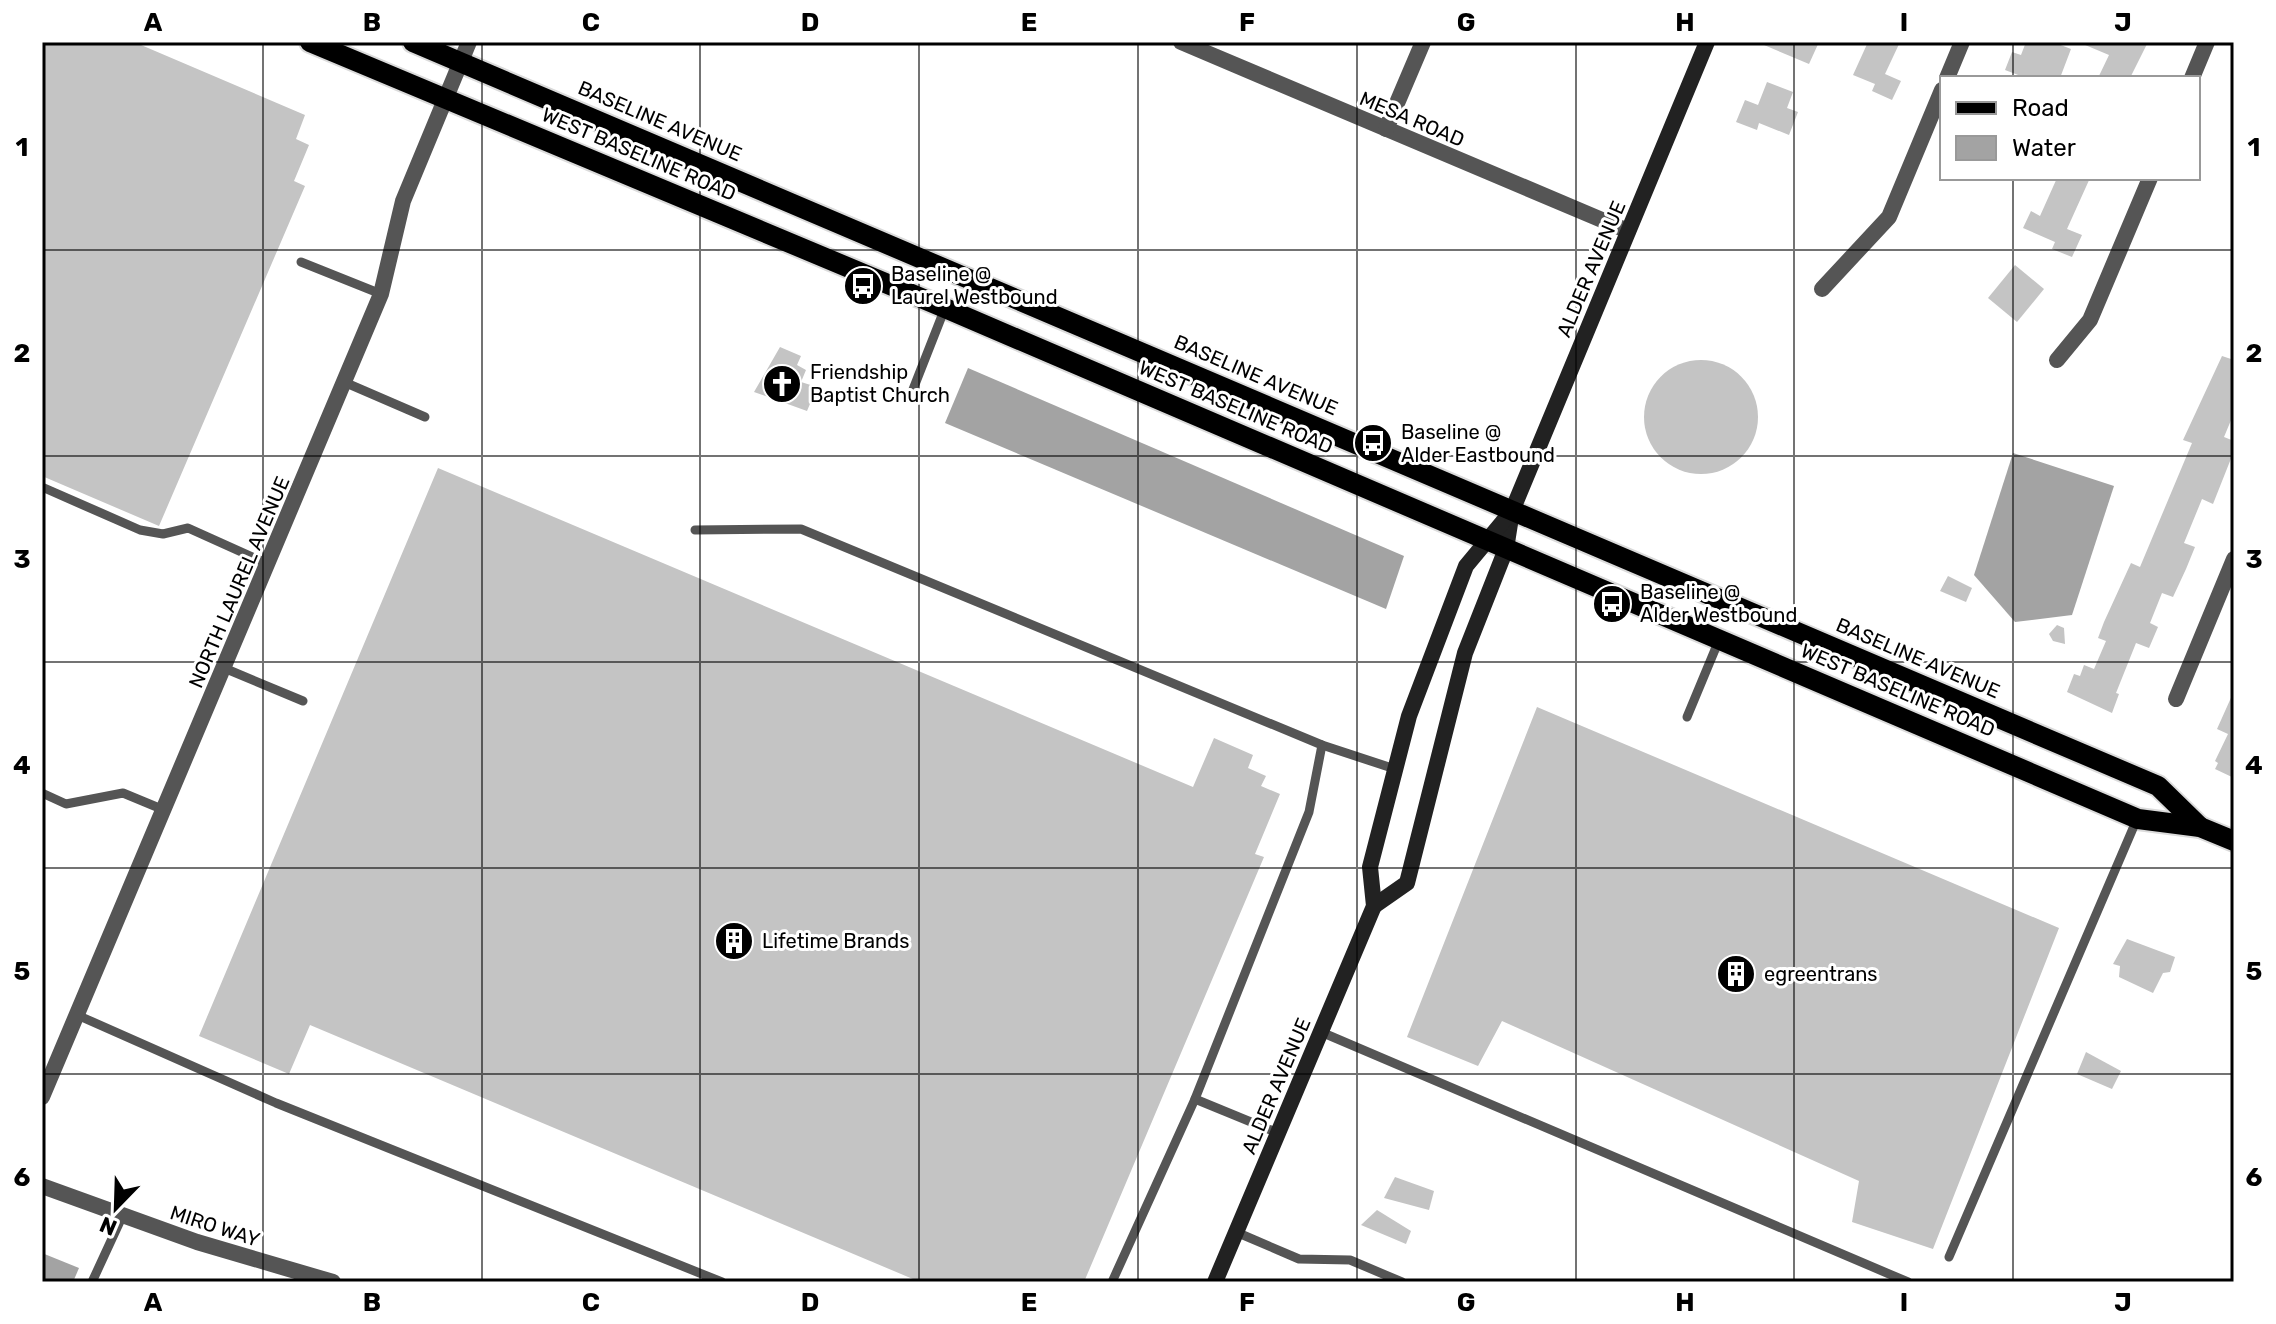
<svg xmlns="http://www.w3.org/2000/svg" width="2276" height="1324" viewBox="0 0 2276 1324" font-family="Rubik,sans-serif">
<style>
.water{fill:#a3a3a3}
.building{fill:#c4c4c4}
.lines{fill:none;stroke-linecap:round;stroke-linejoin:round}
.primary-casing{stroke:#dbdbdb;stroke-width:24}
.lane{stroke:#555;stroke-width:9}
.street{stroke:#555;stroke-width:16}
.secondary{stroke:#222;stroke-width:16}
.primary{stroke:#000;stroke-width:20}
.grid{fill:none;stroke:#000;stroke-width:2;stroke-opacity:0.55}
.labels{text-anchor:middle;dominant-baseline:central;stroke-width:6;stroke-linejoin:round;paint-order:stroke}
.street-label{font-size:20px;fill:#000;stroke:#fff}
.poi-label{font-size:20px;fill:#000;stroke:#fff;text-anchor:start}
.neatline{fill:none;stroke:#000;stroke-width:3}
.grid-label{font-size:26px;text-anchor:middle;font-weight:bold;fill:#000}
</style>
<rect width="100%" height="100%" fill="#fff"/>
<g class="water">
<path d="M 968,368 L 1404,556 L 1386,609 L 945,423 Z"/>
<path d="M 2013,453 L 2114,486 L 2072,615 L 2015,622 L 1974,575 Z"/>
<path d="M 42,1253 L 79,1268 L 73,1282 L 42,1282 Z"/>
</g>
<g class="building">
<path d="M 42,42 L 134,42 L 305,115 L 296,139 L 309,145 L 294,181 L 305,186 L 159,526 L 42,476 Z"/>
<path d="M 1757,42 L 1819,42 L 1809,64 Z"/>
<path d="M 1868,42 L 1900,42 L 1885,74 L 1901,81 L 1892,100 L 1872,91 L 1875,84 L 1853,75 Z"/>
<path d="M 2026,42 L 2053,42 L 2071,49 L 2060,78 L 2026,78 L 2005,70 L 2012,52 L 2021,55 Z"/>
<path d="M 2078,42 L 2148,42 L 2130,78 L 2098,78 L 2109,55 Z"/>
<path d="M 1767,82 L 1793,92 L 1787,108 L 1798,112 L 1789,135 L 1759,123 L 1757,130 L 1736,122 L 1745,100 L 1758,105 Z"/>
<path d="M 2057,178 L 2090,178 L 2067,229 L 2082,235 L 2072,257 L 2052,249 L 2055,242 L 2023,228 L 2031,211 L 2040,216 Z"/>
<path d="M 2015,265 L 2044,289 L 2017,322 L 1988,298 Z"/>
<path d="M 780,347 L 801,356 L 797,365 L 806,370 L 801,382 L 817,387 L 807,411 L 754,392 Z"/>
<path d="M 2222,356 L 2234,360 L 2234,413 L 2224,437 L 2234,441 L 2234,451 L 2213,504 L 2202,499 L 2184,543 L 2195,547 L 2186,569 L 2173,597 L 2162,593 L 2150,623 L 2158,627 L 2149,648 L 2136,643 L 2116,693 L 2119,694 L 2112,713 L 2067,692 L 2074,674 L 2080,676 L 2084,665 L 2094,669 L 2106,641 L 2098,638 L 2104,622 L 2131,563 L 2140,567 L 2192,443 L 2183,440 Z"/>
<circle cx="1701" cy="417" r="57"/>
<path d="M 438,468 L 1193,787 L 1214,738 L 1253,755 L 1248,768 L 1266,776 L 1261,786 L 1280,794 L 1255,854 L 1264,857 L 1084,1282 L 920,1282 L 310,1025 L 289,1074 L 199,1036 Z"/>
<path d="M 1948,576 L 1972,588 L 1966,602 L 1940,591 Z"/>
<path d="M 2057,625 L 2064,628 L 2065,644 L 2053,641 L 2049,634 Z"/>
<path d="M 2234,691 L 2234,778 L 2215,769 L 2218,763 L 2215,761 L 2228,734 L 2217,729 Z"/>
<path d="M 1537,707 L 2059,928 L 1933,1249 L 1852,1222 L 1859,1181 L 1502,1021 L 1478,1066 L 1407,1037 Z"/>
<path d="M 2127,939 L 2175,957 L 2170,972 L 2163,973 L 2153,993 L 2119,977 L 2120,966 L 2113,964 Z"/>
<path d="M 2086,1052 L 2121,1071 L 2112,1089 L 2077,1074 Z"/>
<path d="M 1395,1177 L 1434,1191 L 1429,1210 L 1384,1198 Z"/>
<path d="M 1377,1210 L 1411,1231 L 1406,1244 L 1361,1225 Z"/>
</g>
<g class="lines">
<g class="primary-casing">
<g id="primary">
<path d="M 310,42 L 945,308 L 2138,819 L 2200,827 L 2234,841"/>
<path d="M 413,42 L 2158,786 L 2200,827"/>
</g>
</g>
<g class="lane">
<path d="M 301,262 L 381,294"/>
<path d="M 344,382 L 425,417"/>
<path d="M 912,392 L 945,308"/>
<path d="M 42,487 L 140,530 L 163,534 L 188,528 L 268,564"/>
<path d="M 695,530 L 801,529 L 1322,745 L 1395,769"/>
<path d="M 224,668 L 303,701"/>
<path d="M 1687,717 L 1719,640"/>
<path d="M 42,793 L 66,804 L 123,793 L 164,810"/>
<path d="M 77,1015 L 276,1103 L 722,1282"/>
<path d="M 1321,1032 L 1908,1282"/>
<path d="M 1195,1099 L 1278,1133"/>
<path d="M 1236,1232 L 1299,1259 L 1350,1260 L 1402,1282"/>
<path d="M 1949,1257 L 2137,819"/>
<path d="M 92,1282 L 122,1217"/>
<path d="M 1112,1282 L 1195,1099 L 1309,812 L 1322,745"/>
</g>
<g class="street">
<path d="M 1181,42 L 1628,231"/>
<path d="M 1947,78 L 1962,42"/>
<path d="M 2192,78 L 2207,42"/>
<path d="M 1386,129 L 1423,42"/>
<path d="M 1822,289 L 1889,217 L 1942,90"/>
<path d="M 2057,360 L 2090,320 L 2150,178"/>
<path d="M 2176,699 L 2234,559"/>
<path d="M 42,1097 L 381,294 L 403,201 L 469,42"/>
<path d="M 42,1186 L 197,1242 L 333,1282"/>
</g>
<g class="secondary">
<path d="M 1374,906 L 1407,883 L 1465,653 L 1506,549 L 1512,511 L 1707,42"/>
<path d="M 1215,1282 L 1374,906 L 1370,867 L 1409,716 L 1466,566 L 1511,512"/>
</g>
<use href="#primary" class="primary"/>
</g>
<path class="grid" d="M 263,42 L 263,1282M 482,42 L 482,1282M 700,42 L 700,1282M 919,42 L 919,1282M 1138,42 L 1138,1282M 1357,42 L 1357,1282M 1576,42 L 1576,1282M 1794,42 L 1794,1282M 2013,42 L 2013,78M 2013,178 L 2013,1282M 42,250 L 2234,250M 42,456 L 2234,456M 42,662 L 2234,662M 42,868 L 2234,868M 42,1074 L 2234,1074"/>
<defs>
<g id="bus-disc" transform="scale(2)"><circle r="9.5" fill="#000" stroke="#fff"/><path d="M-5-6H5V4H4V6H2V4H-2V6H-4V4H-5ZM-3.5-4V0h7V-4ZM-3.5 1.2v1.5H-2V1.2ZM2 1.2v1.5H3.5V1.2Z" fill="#fff"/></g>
<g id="church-disc" transform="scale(2)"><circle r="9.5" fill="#000" stroke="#fff"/><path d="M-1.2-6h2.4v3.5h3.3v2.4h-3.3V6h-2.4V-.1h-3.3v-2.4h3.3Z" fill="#fff"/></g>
<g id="building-disc" transform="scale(2)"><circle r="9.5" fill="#000" stroke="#fff"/><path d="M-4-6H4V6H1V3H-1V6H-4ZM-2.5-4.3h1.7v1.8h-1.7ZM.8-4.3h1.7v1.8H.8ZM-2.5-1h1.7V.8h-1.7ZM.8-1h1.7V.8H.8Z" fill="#fff"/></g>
</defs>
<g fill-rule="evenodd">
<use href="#bus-disc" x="863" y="286"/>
<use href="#church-disc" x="782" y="384"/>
<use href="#bus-disc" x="1373" y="443"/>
<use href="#bus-disc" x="1612" y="604"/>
<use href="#building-disc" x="734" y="941"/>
<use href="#building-disc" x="1736" y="974"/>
</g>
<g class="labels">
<g class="street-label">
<text transform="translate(1412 119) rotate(23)">MESA ROAD</text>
<text transform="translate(660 121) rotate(23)">BASELINE AVENUE</text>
<text transform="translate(639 154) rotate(23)">WEST BASELINE ROAD</text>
<text transform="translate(1591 269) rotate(-67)">ALDER AVENUE</text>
<text transform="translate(1256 375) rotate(23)">BASELINE AVENUE</text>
<text transform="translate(1236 407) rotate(23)">WEST BASELINE ROAD</text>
<text transform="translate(239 582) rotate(-67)">NORTH LAUREL AVENUE</text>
<text transform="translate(1918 658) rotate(23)">BASELINE AVENUE</text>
<text transform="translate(1898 690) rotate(23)">WEST BASELINE ROAD</text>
<text transform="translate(1276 1086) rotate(-67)">ALDER AVENUE</text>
<text transform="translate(215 1226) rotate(18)">MIRO WAY</text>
</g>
<g class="poi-label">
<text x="891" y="274">Baseline @<tspan x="891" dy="23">Laurel Westbound</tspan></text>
<text x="810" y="372">Friendship<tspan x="810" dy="23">Baptist Church</tspan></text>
<text x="1401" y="432">Baseline @<tspan x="1401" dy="23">Alder Eastbound</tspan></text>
<text x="1640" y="592">Baseline @<tspan x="1640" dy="23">Alder Westbound</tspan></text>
<text x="762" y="941">Lifetime Brands</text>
<text x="1764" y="974">egreentrans</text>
</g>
</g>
<rect width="2276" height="1324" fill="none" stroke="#ffffff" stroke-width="88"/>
<rect x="1940" y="76" width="260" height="104" fill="#ffffff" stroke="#999999" stroke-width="2"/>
<rect x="1956" y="102" width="40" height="12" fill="#000000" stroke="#999999" stroke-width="2"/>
<text x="2012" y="116" font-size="24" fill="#000000">Road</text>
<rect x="1956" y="136" width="40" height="24" fill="#a3a3a3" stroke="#999999" stroke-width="2"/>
<text x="2012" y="156" font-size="24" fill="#000000">Water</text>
<g transform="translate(116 1208) rotate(203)" stroke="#ffffff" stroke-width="6" paint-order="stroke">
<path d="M0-6L14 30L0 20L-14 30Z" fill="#000000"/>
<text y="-12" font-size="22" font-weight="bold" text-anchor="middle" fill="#000000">N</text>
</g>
<rect x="44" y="44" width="2188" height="1236" class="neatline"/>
<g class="grid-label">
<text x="153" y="31">A</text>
<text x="372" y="31">B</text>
<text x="591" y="31">C</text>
<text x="810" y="31">D</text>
<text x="1029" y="31">E</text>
<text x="1247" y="31">F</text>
<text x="1466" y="31">G</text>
<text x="1685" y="31">H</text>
<text x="1904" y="31">I</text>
<text x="2123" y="31">J</text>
<text x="22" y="156">1</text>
<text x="2254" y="156">1</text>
<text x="22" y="362">2</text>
<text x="2254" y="362">2</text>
<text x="22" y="568">3</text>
<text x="2254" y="568">3</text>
<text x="22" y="774">4</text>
<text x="2254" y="774">4</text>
<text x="22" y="980">5</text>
<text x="2254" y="980">5</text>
<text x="22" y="1186">6</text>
<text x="2254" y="1186">6</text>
<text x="153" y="1311">A</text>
<text x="372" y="1311">B</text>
<text x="591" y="1311">C</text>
<text x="810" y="1311">D</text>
<text x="1029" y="1311">E</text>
<text x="1247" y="1311">F</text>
<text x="1466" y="1311">G</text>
<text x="1685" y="1311">H</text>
<text x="1904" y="1311">I</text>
<text x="2123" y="1311">J</text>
</g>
</svg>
